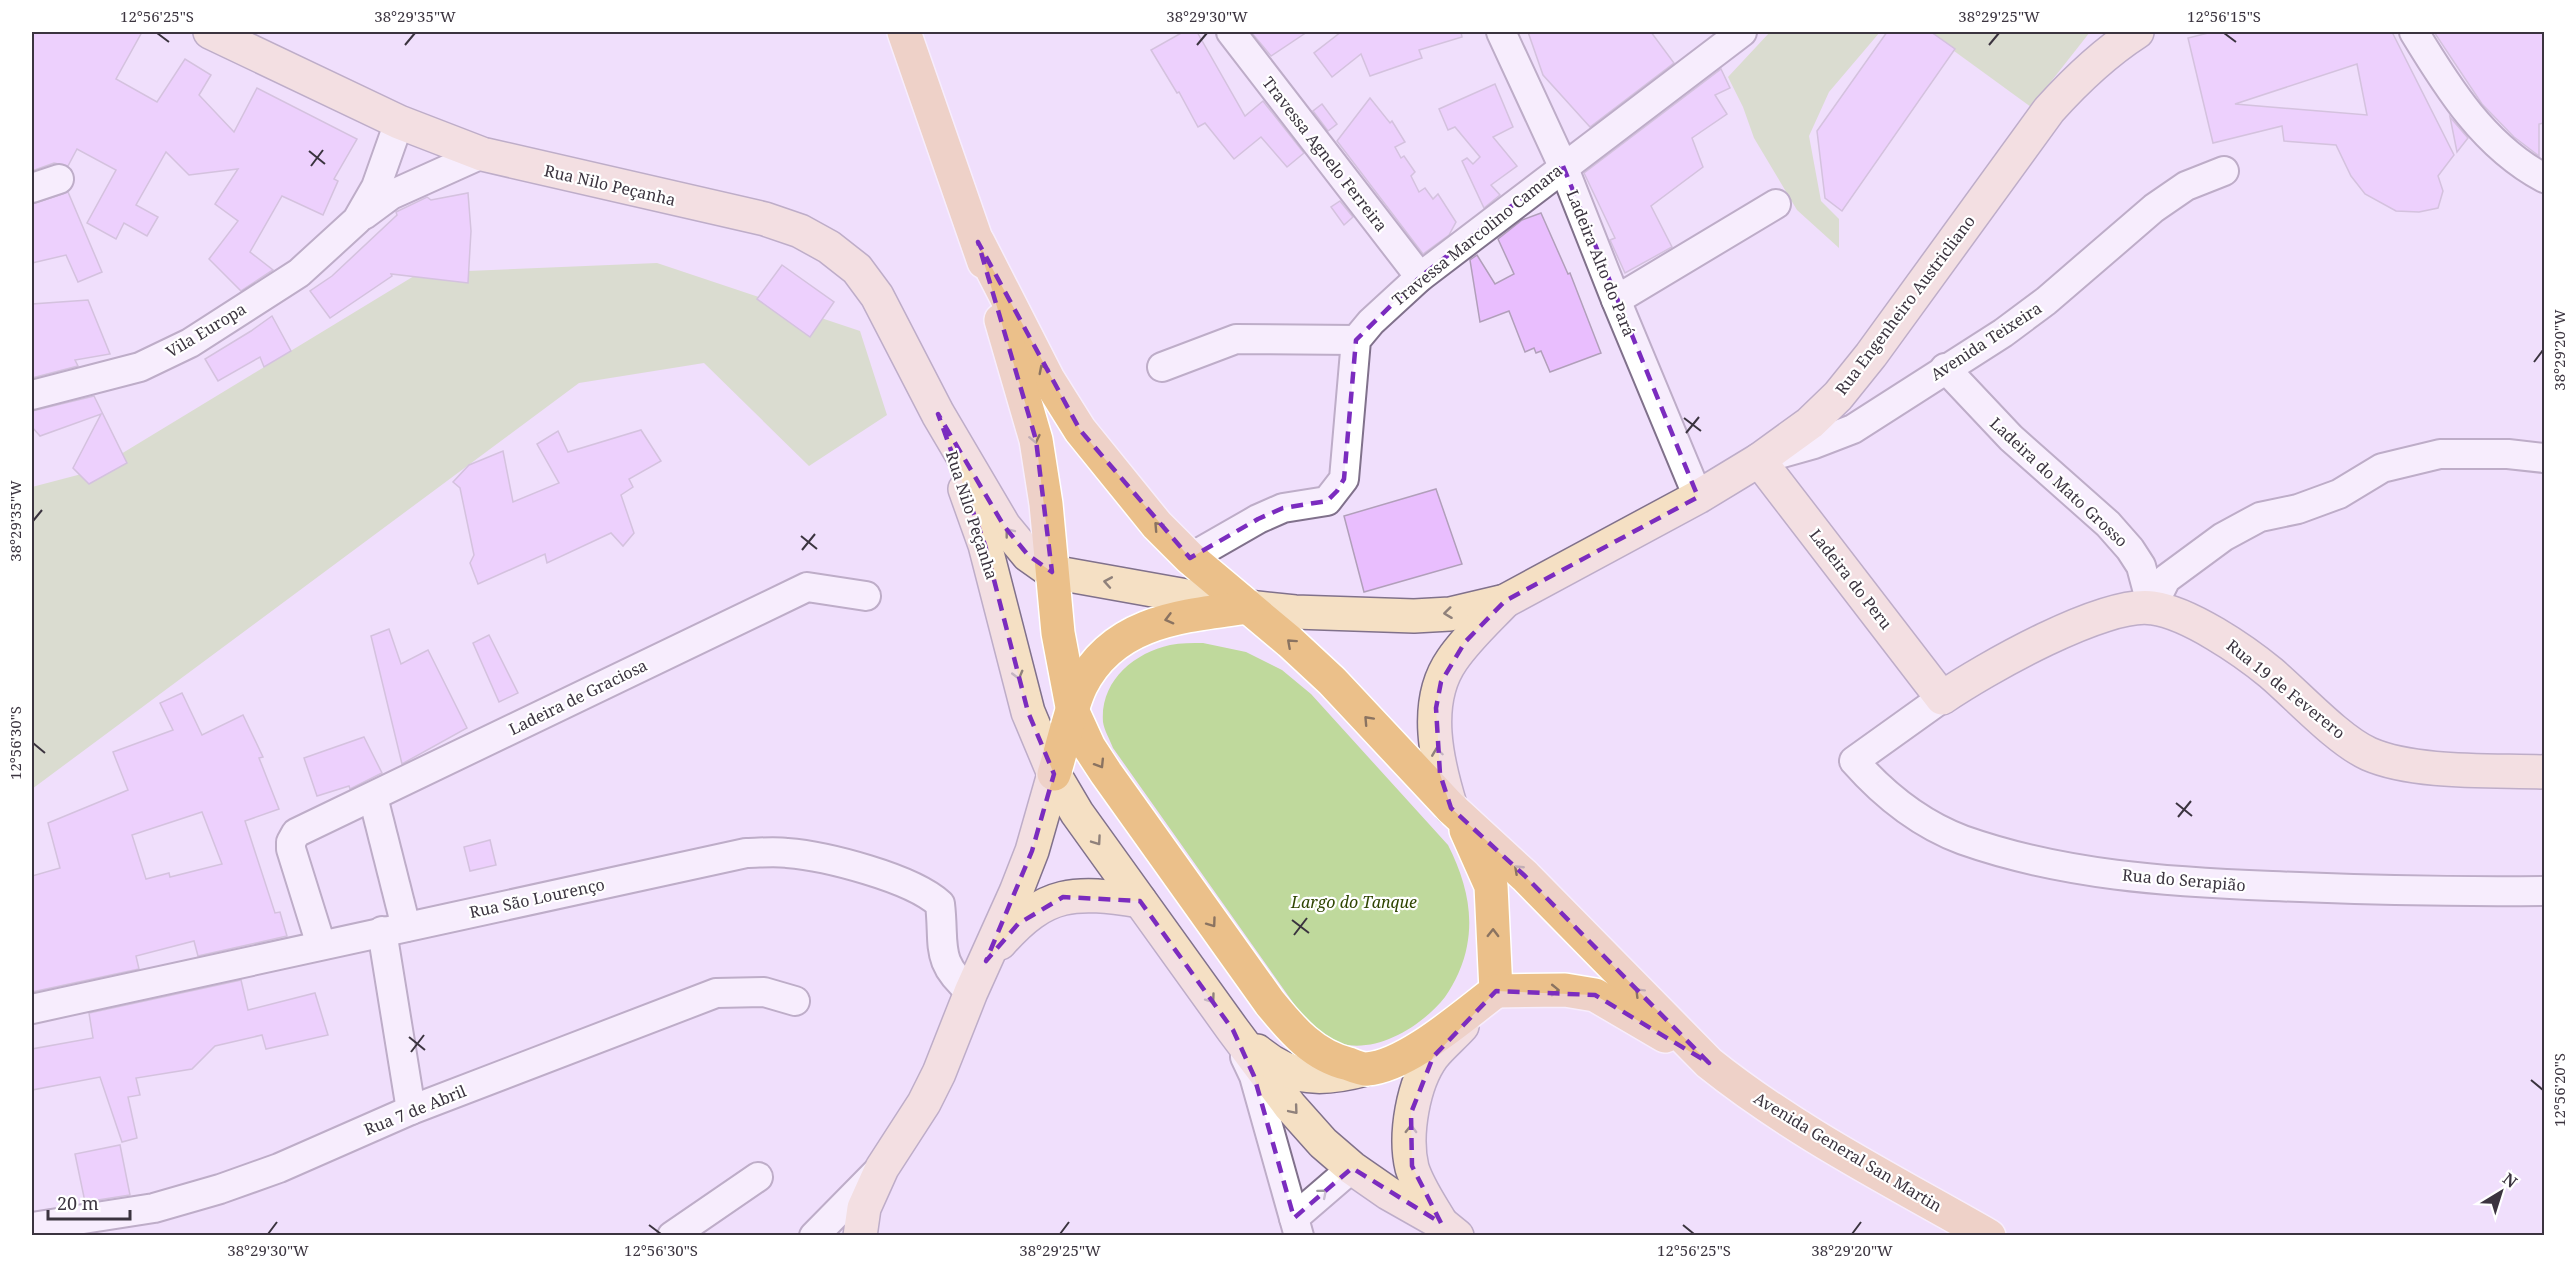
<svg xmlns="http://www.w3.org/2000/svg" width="2576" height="1267" viewBox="0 0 2576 1267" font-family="'Noto Serif',serif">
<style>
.green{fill:#bfd99c}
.building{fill:#e9befe;stroke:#b19fba;stroke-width:1.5;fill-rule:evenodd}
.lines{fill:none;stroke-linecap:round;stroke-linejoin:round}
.street-casing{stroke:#80718b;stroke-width:32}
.secondary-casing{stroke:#80718b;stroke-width:36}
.primary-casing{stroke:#fff;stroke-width:36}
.street{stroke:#fff;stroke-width:28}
.secondary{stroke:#f5e0c4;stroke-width:33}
.primary{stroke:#ebc08a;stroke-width:33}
.oneway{stroke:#8a7361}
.oneway2{stroke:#8f817b}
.oneway3{stroke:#9d9a9f}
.marked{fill:none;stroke:#7b2cbf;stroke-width:4.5;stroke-dasharray:12 8;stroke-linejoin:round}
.ticks{fill:none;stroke:#3b343f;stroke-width:2}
.labels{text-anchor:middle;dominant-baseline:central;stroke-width:4.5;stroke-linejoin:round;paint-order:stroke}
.street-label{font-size:16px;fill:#3b343f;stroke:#fff}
.park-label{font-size:16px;font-style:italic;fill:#2f4502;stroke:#fff}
.neatline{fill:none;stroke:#3b343f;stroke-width:2}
.ticks-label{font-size:15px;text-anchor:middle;fill:#3b343f}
</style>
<rect width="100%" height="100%" fill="#f0dffc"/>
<g class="green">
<path d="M 1770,32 L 1880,32 L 1829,92 L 1809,136 L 1821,201 L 1839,219 L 1839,248 L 1797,210 L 1754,138 L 1743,107 L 1728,77 Z"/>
<path d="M 1928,32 L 2090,32 L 2031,107 Z"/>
<path d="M 657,263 L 860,331 L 887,415 L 809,466 L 704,363 L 579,383 L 32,789 L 32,487 L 93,471 L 419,273 Z"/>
<path d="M 1203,643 L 1246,652 L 1282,670 L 1311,694 L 1448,845 C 1464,877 1474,910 1467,946 C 1464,963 1455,983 1445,997 C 1423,1025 1379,1053 1342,1044 C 1323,1040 1311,1025 1299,1011 L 1113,748 C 1110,740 1104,730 1103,722 C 1100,681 1134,653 1170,645 C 1181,643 1192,643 1203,643 Z"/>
</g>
<g class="building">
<path d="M 32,32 L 142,32 L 116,79 L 157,102 L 185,59 L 211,75 L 199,95 L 234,132 L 257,88 L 357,139 L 334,179 L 338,181 L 323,215 L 282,196 L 250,252 L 273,270 L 241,291 L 209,259 L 238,221 L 215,204 L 238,169 L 189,175 L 166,152 L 136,205 L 158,217 L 147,236 L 124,223 L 116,239 L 87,223 L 116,170 L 77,149 L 68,166 L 54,163 L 32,171 Z"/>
<path d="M 1183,32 L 1197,32 L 1245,116 L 1263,101 L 1304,153 L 1287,167 L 1261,137 L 1234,159 L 1205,123 L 1198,127 L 1179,92 L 1177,93 L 1151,50 Z"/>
<path d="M 1251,32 L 1307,32 L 1271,56 Z"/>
<path d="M 1341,32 L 1461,32 L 1462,37 L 1419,50 L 1422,58 L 1370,76 L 1361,54 L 1332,77 L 1314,53 Z"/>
<path d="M 1528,32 L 1651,32 L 1674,63 L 1590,127 L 1543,75 Z"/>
<path d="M 1887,32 L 1931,32 L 1955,49 L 1842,211 L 1825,198 L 1817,131 Z"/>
<path d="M 2212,32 L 2392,32 L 2454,155 L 2438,176 L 2443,191 L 2438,208 L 2419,212 L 2396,211 L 2365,194 L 2351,176 L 2336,145 L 2284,141 L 2282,126 L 2213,143 L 2188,38 ZM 2357,64 L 2367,115 L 2235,104 Z"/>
<path d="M 2434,32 L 2544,32 L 2544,123 L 2539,124 L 2539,156 L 2514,137 L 2482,104 Z"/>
<path d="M 1721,69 L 1730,88 L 1715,95 L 1727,114 L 1692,138 L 1703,167 L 1651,206 L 1672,247 L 1625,273 L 1610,240 L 1615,238 L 1584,173 Z"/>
<path d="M 1495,84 L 1513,127 L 1493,137 L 1517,166 L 1491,185 L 1500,195 L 1484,208 L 1462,161 L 1467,158 L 1473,164 L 1480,157 L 1455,127 L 1448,130 L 1439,109 Z"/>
<path d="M 1370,98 L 1390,123 L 1392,121 L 1405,142 L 1395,147 L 1401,158 L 1404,156 L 1415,172 L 1411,176 L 1419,192 L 1425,188 L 1433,199 L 1438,194 L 1456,222 L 1449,235 L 1423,254 L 1337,141 Z"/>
<path d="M 1322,104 L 1337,124 L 1328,131 L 1313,111 Z"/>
<path d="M 2450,117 L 2468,138 L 2457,152 Z"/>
<path d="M 68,192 L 102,272 L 78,282 L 66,255 L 32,263 L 32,204 Z"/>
<path d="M 468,193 L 471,231 L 468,283 L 391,274 L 392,276 L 330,318 L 310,291 L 332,276 L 397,215 L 396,212 L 427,197 L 431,200 Z"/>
<path d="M 1340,201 L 1353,217 L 1344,225 L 1331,207 Z"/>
<path d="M 1541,213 L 1568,274 L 1570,273 L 1601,353 L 1550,372 L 1541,351 L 1536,353 L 1534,348 L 1525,352 L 1509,311 L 1480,322 L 1470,260 L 1477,255 L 1495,284 L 1514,274 L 1498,239 L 1522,220 Z"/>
<path d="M 782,265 L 834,302 L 810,337 L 757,299 Z"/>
<path d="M 88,300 L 110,354 L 75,360 L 78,366 L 32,378 L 32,304 Z"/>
<path d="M 272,316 L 291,351 L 264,367 L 260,357 L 218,381 L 205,359 L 251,331 Z"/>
<path d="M 94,396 L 127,463 L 89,484 L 73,468 L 101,414 L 40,436 L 32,427 L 32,411 Z"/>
<path d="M 641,430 L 661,461 L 629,479 L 633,487 L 621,495 L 634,533 L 623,546 L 611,533 L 547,563 L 545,554 L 478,584 L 470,563 L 474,555 L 460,488 L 453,482 L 469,465 L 503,451 L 513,502 L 559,483 L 537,444 L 558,431 L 568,452 Z"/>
<path d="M 1436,489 L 1462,564 L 1364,592 L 1344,516 Z"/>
<path d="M 389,629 L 401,664 L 428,650 L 467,728 L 402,764 L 371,636 Z"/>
<path d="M 489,635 L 518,693 L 499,702 L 473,643 Z"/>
<path d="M 182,693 L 202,735 L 243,715 L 263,757 L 259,758 L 279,809 L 245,821 L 275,913 L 280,912 L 287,936 L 198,956 L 194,941 L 136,956 L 139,969 L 32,992 L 32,876 L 60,868 L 48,823 L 128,790 L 113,752 L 173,730 L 160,703 ZM 202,812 L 222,864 L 170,877 L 169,873 L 146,879 L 132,835 Z"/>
<path d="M 364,737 L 382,773 L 350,789 L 349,786 L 317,796 L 304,758 Z"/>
<path d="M 490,840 L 496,865 L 470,871 L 464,847 Z"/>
<path d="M 241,980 L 248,1010 L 315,993 L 328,1035 L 266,1049 L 262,1035 L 215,1046 L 192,1069 L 136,1078 L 140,1095 L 128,1097 L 137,1138 L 122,1142 L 100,1077 L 32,1090 L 32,1049 L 93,1038 L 89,1013 Z"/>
<path d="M 120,1145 L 130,1195 L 85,1202 L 75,1154 Z"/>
</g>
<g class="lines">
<g class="street-casing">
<g id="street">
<path d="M 1231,32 L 1420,277"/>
<path d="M 1501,32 L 1563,166 L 1616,300 L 1698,497"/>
<path d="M 2414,32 C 2448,88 2484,146 2544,178"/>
<path d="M 32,188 L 59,179"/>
<path d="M 364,215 L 391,195 L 482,154"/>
<path d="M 1616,300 L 1776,204"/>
<path d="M 1162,367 L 1236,339 L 1356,340"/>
<path d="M 1945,368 L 2011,438 L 2108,524 L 2130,549 L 2141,566 L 2152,607"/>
<path d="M 32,395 L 140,367 L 190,343 L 299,273 L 357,220 L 376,187 L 399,122"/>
<path d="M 1768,457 L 1814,444 L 1853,429 L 2003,333 L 2046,301 L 2154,208 L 2186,186 L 2224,171"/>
<path d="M 1190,558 L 1258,519 L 1283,508 L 1327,501 L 1344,479 L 1356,340 L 1371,322 L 1420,277 L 1742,32"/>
<path d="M 2152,607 L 2166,579 L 2223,537 L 2260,517 L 2298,509 L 2339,494 L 2382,468 L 2440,454 L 2508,454 L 2544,458"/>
<path d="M 1942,698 L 1854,761 C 1884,795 1920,824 1963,840 C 2062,875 2168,882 2272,886 C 2363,890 2454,892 2544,891"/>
<path d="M 373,797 L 406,927"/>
<path d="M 382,931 L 411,1110"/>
<path d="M 321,945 L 291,849 L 291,842 L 296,833 L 807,587 L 866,596"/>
<path d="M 32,1009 L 746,853 C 759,853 774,851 787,853 C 826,856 912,878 940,904 C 945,946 934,961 971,992"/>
<path d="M 1245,1057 L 1254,1076 L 1299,1236"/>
<path d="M 1294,1218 L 1352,1168"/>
<path d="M 32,1227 L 154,1208 L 220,1189 L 279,1168 L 411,1110 L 716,993 L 764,992 L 795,1001"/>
<path d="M 672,1236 L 758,1177"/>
<path d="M 814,1236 L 876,1173"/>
</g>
</g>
<g class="secondary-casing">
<g id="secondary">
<path d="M 210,32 L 399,122 L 482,154 L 765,219 L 800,231 L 829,247 L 857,269 L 877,296 L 938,414 L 1004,526 L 1028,555 L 1052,572 L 1248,607 L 1295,612 L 1414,616 L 1450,614 L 1505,601 L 1698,497 L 1759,460 L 1810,423 L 1838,396 L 1871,355 L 2049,110 C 2076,80 2103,54 2137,32"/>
<path d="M 1759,460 L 1942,698 C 1983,670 2105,600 2153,608 C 2189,613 2243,650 2271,673 C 2298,696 2338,740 2369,754 C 2415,774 2493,770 2544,772"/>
<path d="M 965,489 L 985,545 L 1028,712 L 1054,774 L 1077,813 L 1233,1030 L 1290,1106 L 1323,1143 L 1352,1168 L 1388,1193 L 1441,1223 L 1457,1236"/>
<path d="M 1451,808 C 1437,763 1422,703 1452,660 C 1467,638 1487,620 1505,601"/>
<path d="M 1000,943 C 1046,890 1075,891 1140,901"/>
<path d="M 1257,1051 C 1293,1081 1322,1081 1366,1069"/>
<path d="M 1440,1221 C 1430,1204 1418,1187 1412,1168 C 1404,1135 1413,1083 1433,1056 C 1442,1045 1453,1036 1462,1026"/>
<path d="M 860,1236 L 864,1208 L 882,1168 L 924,1103 L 939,1073 L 971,992 L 1016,892 L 1032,851 L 1054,774"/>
</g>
</g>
<g class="primary-casing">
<g id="primary">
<path d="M 904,32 L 984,262"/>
<path d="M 978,242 L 1048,379 L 1080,430 L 1157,525 L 1190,558 L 1290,642 L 1332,681 L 1451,808 L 1525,876 L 1709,1063 C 1795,1132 1895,1182 1989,1236"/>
<path d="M 1001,320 L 1036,440 L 1046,504 L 1058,633 L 1073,712 L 1089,747 L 1106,773 L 1270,1003 C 1292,1030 1314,1056 1349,1064 C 1354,1066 1361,1069 1367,1069 C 1407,1066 1464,1015 1496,991"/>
<path d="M 1054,774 C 1062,749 1070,709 1081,686 C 1114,620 1184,616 1248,607"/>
<path d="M 1466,830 L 1491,886 L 1496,991"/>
<path d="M 1496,991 L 1565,990 L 1595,995 L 1665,1036"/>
</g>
</g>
<use href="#street" class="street"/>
<use href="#secondary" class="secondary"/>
<use href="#primary" class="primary"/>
</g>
<defs><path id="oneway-chevron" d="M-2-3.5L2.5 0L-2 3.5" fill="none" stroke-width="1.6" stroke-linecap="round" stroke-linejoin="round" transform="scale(1.5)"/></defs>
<g class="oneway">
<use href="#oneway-chevron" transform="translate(1043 369) rotate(-117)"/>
<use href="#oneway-chevron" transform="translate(1035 439) rotate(78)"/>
<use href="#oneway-chevron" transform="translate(1158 526) rotate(-133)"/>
<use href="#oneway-chevron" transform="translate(1169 619) rotate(165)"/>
<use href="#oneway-chevron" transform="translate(1291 643) rotate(-138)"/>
<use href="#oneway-chevron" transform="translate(1368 720) rotate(-133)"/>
<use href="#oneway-chevron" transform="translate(1100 764) rotate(58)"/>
<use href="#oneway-chevron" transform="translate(1518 869) rotate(-137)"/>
<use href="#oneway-chevron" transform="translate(1212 923) rotate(54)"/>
<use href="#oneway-chevron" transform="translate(1493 933) rotate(-89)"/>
<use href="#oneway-chevron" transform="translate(1555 990) rotate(1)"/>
<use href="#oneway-chevron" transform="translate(1639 992) rotate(-135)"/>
</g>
<g class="oneway2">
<use href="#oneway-chevron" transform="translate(1009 532) rotate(-128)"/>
<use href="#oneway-chevron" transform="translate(1108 582) rotate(-170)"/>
<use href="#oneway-chevron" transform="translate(1448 613) rotate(173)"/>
<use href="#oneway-chevron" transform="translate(1018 675) rotate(75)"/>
<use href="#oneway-chevron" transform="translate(1437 752) rotate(-98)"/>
<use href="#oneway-chevron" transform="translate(1097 841) rotate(55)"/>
<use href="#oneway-chevron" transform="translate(1211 999) rotate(54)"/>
<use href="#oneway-chevron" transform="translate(1294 1110) rotate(50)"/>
<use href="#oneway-chevron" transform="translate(1411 1129) rotate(-89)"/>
</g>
<use class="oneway3" href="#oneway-chevron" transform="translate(1323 1193) rotate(-40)"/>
<path d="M0 0H2576V1267H0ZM 1563,166 L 1698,497 L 1505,601 L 1465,642 L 1441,682 L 1436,708 L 1440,774 L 1451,808 L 1525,876 L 1709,1063 L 1595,995 L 1496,991 L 1433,1057 L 1411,1113 L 1412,1166 L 1441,1223 L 1352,1168 L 1294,1218 L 1254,1076 L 1233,1030 L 1140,901 L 1063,897 L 1018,924 L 986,961 L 1032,851 L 1054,774 L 1028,712 L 985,545 L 938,414 L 1004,526 L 1028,555 L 1052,572 L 1036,440 L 978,242 L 1080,430 L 1190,558 L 1258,519 L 1283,508 L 1327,501 L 1337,491 L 1344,479 L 1356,340 L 1420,277 Z" fill="#f0dffc" fill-opacity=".55" fill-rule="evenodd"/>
<path class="marked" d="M 1563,166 L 1698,497 L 1505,601 L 1465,642 L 1441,682 L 1436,708 L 1440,774 L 1451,808 L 1525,876 L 1709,1063 L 1595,995 L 1496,991 L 1433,1057 L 1411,1113 L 1412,1166 L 1441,1223 L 1352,1168 L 1294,1218 L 1254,1076 L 1233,1030 L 1140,901 L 1063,897 L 1018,924 L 986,961 L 1032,851 L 1054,774 L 1028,712 L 985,545 L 938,414 L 1004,526 L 1028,555 L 1052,572 L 1036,440 L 978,242 L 1080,430 L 1190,558 L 1258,519 L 1283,508 L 1327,501 L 1337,491 L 1344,479 L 1356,340 L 1420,277 Z"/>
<path class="ticks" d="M 157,33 L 169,42M 2224,33 L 2236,42M 405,45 L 415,33M 1197,45 L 1207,33M 1989,45 L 1999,33M 309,151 L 325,164M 311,166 L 323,150M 2534,362 L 2543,350M 1684,418 L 1701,431M 1686,433 L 1699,417M 33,521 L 42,510M 801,536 L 817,549M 802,550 L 815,534M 33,743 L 45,753M 2176,803 L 2192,816M 2178,817 L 2191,801M 1292,920 L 1309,933M 1294,935 L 1307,918M 409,1037 L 425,1050M 411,1052 L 424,1035M 2531,1080 L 2543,1090M 649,1225 L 661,1234M 1683,1225 L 1694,1234M 268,1234 L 277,1222M 1060,1234 L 1069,1222M 1852,1234 L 1861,1222"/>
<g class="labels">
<g class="street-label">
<text transform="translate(1325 154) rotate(52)">Travessa Agnelo Ferreira</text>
<text transform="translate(610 185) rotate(13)">Rua Nilo Peçanha</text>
<text transform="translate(1477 235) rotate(-39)">Travessa Marcolino Camara</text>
<text transform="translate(1601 263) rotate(68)">Ladeira Alto do Pará</text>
<text transform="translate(1905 305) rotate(-53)">Rua Engenheiro Austricliano</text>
<text transform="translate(206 330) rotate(-31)">Vila Europa</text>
<text transform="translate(1986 341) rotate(-33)">Avenida Teixeira</text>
<text transform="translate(2059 482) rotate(43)">Ladeira do Mato Grosso</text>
<text transform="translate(972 515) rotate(72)">Rua Nilo Peçanha</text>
<text transform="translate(1851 579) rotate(52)">Ladeira do Peru</text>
<text transform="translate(2286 689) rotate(39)">Rua 19 de Feverero</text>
<text transform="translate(578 697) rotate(-26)">Ladeira de Graciosa</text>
<text transform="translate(2184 880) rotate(5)">Rua do Serapião</text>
<text transform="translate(537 898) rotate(-12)">Rua São Lourenço</text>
<text transform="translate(415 1110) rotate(-22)">Rua 7 de Abril</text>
<text transform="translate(1848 1152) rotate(31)">Avenida General San Martin</text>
</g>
<g class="park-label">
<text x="1354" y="902">Largo do Tanque</text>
</g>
</g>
<rect width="2576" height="1267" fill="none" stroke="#ffffff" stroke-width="66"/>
<g transform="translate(2501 1192) rotate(38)" stroke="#ffffff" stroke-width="4.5" paint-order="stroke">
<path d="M0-4.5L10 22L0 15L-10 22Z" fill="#3b343f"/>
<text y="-9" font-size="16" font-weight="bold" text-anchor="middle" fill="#3b343f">N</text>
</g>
<path d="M48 1210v9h82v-9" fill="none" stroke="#3b343f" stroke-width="3"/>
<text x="57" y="1210" font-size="18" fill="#3b343f" stroke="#ffffff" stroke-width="4.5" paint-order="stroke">20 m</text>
<rect x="33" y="33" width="2510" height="1201" class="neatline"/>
<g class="ticks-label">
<text x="157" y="22">12°56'25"S</text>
<text x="415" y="22">38°29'35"W</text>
<text x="1207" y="22">38°29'30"W</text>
<text x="1999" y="22">38°29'25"W</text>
<text x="2224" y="22">12°56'15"S</text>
<text transform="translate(2560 350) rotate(-90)" y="5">38°29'20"W</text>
<text transform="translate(16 521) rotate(-90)" y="5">38°29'35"W</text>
<text transform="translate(16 743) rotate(-90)" y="5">12°56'30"S</text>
<text transform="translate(2560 1090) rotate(-90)" y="5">12°56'20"S</text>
<text x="268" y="1256">38°29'30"W</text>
<text x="661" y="1256">12°56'30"S</text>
<text x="1060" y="1256">38°29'25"W</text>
<text x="1694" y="1256">12°56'25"S</text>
<text x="1852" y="1256">38°29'20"W</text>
</g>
</svg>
